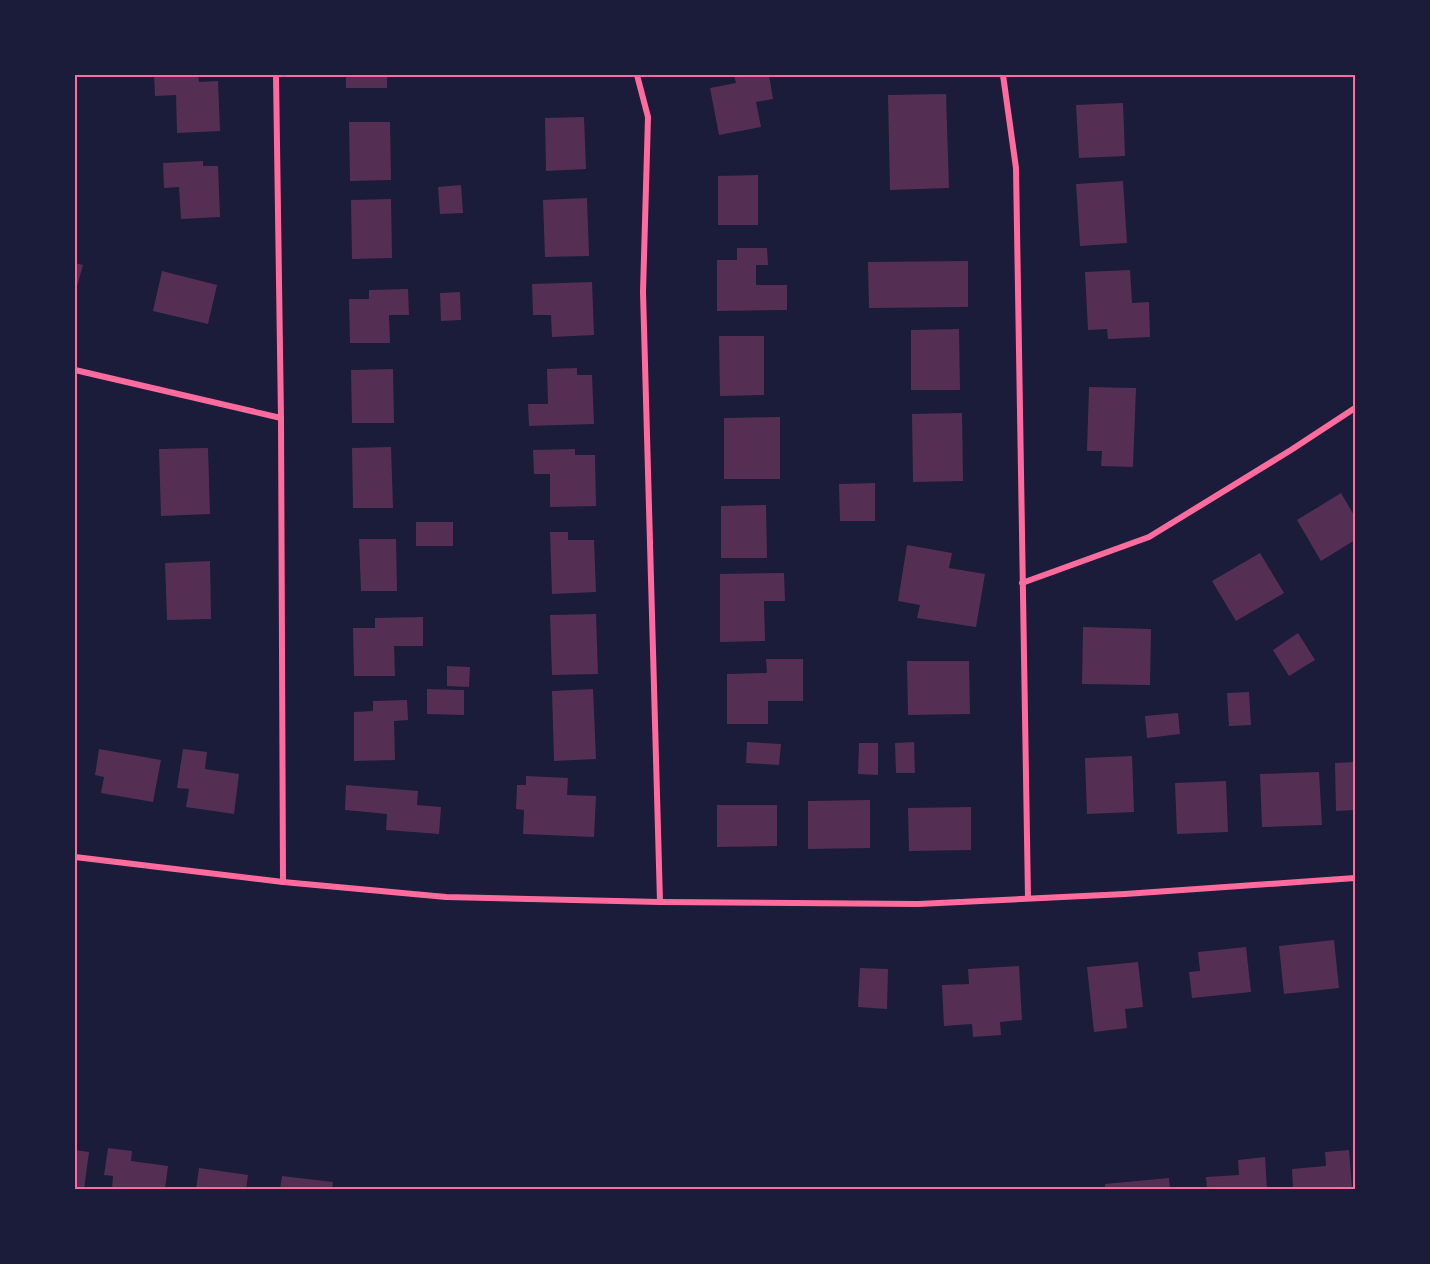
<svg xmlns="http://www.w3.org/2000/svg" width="1430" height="1264" viewBox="0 0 1430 1264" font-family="'PT Sans Narrow',sans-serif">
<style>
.building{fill:#542f53}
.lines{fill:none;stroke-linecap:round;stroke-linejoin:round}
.minor{stroke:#ff6b9d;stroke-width:6}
.neatline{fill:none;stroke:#ff6b9d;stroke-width:2}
</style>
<rect width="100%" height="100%" fill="#1b1b3a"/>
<g class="building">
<path d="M 154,75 L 198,75 L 199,82 L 218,81 L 220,131 L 177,133 L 176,95 L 155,96 Z"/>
<rect x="346" y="75" width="41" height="13"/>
<path d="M 734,75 L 769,75 L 773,99 L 756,102 L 761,127 L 719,135 L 710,88 L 736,83 Z"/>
<path d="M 946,94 L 949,188 L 890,190 L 888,95 Z"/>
<path d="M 1123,103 L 1125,156 L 1079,158 L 1076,105 Z"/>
<path d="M 584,117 L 586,169 L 546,171 L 545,118 Z"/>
<path d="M 349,122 L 390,122 L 391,180 L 350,181 Z"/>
<path d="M 203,161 L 203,166 L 218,166 L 220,217 L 181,219 L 179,187 L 164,188 L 163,163 Z"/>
<path d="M 758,175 L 758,225 L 718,225 L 718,176 Z"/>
<path d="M 1123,181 L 1127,243 L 1080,246 L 1076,184 Z"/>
<path d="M 461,185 L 463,213 L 440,214 L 438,187 Z"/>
<path d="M 587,198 L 589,256 L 545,257 L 543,200 Z"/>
<path d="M 391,199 L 392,258 L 352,259 L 351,200 Z"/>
<path d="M 737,248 L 767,248 L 768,265 L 756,265 L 756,285 L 787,285 L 787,310 L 717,311 L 717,260 L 737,260 Z"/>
<path d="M 968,261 L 968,307 L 869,308 L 868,262 Z"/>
<path d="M 75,263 L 83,265 L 76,290 L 75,290 Z"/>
<path d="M 1130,270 L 1132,303 L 1149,302 L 1150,337 L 1108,339 L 1107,329 L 1088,330 L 1085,272 Z"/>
<path d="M 162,271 L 217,285 L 208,324 L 153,311 Z"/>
<path d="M 592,282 L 594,335 L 552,337 L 551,315 L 533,315 L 532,284 Z"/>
<path d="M 408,289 L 409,315 L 389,315 L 390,343 L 350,343 L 349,299 L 369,299 L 369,290 Z"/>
<path d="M 460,292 L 461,320 L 441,321 L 440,293 Z"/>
<path d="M 959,329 L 960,390 L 911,390 L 911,330 Z"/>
<path d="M 719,336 L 764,336 L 764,395 L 720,396 Z"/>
<path d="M 577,368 L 577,375 L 592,375 L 594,424 L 529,426 L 528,404 L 548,404 L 547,369 Z"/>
<path d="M 393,369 L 394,423 L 352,423 L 351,370 Z"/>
<path d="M 1089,387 L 1136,388 L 1133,467 L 1101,466 L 1102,451 L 1087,451 Z"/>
<path d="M 962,413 L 963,481 L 913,482 L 912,414 Z"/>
<path d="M 780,417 L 780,479 L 724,479 L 724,418 Z"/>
<path d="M 391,447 L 393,508 L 353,508 L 352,448 Z"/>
<path d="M 208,448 L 210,514 L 161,516 L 159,449 Z"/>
<path d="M 575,449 L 575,455 L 595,455 L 596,506 L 550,507 L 550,474 L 534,474 L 533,450 Z"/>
<path d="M 875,483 L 875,521 L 840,521 L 839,484 Z"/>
<path d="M 1341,493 L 1355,517 L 1355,540 L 1321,561 L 1297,520 Z"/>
<path d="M 766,505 L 767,558 L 721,558 L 721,506 Z"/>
<rect x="416" y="522" width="37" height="24"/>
<path d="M 550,532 L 568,532 L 568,540 L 594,540 L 596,592 L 552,594 Z"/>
<path d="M 359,539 L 396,539 L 397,591 L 361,591 Z"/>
<path d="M 907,545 L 952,553 L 949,568 L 985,574 L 976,627 L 917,618 L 920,605 L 898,601 Z"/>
<path d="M 1260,553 L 1284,593 L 1236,621 L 1212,581 Z"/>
<path d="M 210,561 L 211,619 L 167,620 L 165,563 Z"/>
<path d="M 784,573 L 785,601 L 764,601 L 765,641 L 720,642 L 720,574 Z"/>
<path d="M 596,614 L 598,674 L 552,675 L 550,615 Z"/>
<path d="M 423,617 L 423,646 L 394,646 L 395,676 L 354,676 L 353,628 L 375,628 L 375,618 Z"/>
<path d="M 1083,627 L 1151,629 L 1150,685 L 1082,684 Z"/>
<path d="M 1298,633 L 1315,660 L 1289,676 L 1273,650 Z"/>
<path d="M 766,659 L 803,659 L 803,701 L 768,701 L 768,724 L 727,724 L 727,674 L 767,673 Z"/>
<path d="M 907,661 L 969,661 L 970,714 L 908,715 Z"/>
<path d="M 447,666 L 470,667 L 469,687 L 447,686 Z"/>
<path d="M 427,689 L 464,690 L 464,715 L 427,714 Z"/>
<path d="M 593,689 L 596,759 L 554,761 L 552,691 Z"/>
<path d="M 1249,692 L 1251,725 L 1229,726 L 1227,693 Z"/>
<path d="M 407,700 L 408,720 L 394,721 L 395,760 L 354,761 L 354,712 L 373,711 L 373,701 Z"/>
<path d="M 1178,713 L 1180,734 L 1147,738 L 1145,716 Z"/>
<path d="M 747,742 L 781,744 L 779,765 L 746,763 Z"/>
<path d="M 914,742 L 915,773 L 896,773 L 895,743 Z"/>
<path d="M 859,743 L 878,743 L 878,775 L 858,774 Z"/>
<path d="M 99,749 L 161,760 L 153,802 L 101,793 L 104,777 L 95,775 Z"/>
<path d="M 183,749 L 207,752 L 205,769 L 239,774 L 234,814 L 186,807 L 189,789 L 177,788 Z"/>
<path d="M 1132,756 L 1134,812 L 1087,814 L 1085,758 Z"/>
<path d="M 1355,762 L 1355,810 L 1336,811 L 1335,763 Z"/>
<path d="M 1319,772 L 1322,825 L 1262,827 L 1260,774 Z"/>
<path d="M 526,776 L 568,778 L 567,795 L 596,796 L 594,837 L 523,834 L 524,810 L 516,809 L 517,785 L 526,785 Z"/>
<path d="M 1226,781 L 1228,832 L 1177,834 L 1175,783 Z"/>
<path d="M 346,785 L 418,791 L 417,805 L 441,807 L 439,834 L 386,830 L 387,814 L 345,810 Z"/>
<path d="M 870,800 L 870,848 L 808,849 L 808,801 Z"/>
<path d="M 717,805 L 777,805 L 777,846 L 717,847 Z"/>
<path d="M 971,807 L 971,850 L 909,851 L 908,808 Z"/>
<path d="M 1334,940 L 1339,988 L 1284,994 L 1279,946 Z"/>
<path d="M 1246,947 L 1251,992 L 1192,998 L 1189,972 L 1200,971 L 1198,952 Z"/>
<path d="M 1138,962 L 1143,1007 L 1125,1009 L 1127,1028 L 1094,1032 L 1087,967 Z"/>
<path d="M 1019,966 L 1022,1020 L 1000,1022 L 1001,1035 L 973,1037 L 972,1024 L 944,1026 L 942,985 L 969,984 L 968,969 Z"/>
<path d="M 860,968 L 888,969 L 887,1009 L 858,1007 Z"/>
<path d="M 108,1148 L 132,1151 L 131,1161 L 168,1166 L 165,1189 L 112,1189 L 113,1176 L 104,1175 Z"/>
<path d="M 75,1150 L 89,1152 L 84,1189 L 75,1189 Z"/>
<path d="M 1349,1150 L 1352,1189 L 1293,1189 L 1292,1169 L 1326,1166 L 1325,1152 Z"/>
<path d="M 1265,1157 L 1267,1189 L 1207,1189 L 1206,1177 L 1239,1175 L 1238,1160 Z"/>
<path d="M 199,1168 L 248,1175 L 246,1189 L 196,1189 Z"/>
<path d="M 282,1176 L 333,1182 L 332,1189 L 280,1189 Z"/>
<path d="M 1169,1178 L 1170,1189 L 1105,1189 L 1105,1184 Z"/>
</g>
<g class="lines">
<g class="minor">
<path d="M 276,75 L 281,418 L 283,882"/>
<path d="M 637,75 L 648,117 L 643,292 L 660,902"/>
<path d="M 1003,75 L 1016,168 L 1028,898"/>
<path d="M 75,370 L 281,418"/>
<path d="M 1022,583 L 1149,537 L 1291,450 L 1355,408"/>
<path d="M 75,857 L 283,882 L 446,897 L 660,902 L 918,904 L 1125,894 L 1355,878"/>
</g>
</g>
<rect width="1430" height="1264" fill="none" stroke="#1b1b3a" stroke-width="153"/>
<rect x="76" y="76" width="1278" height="1112" class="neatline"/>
</svg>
